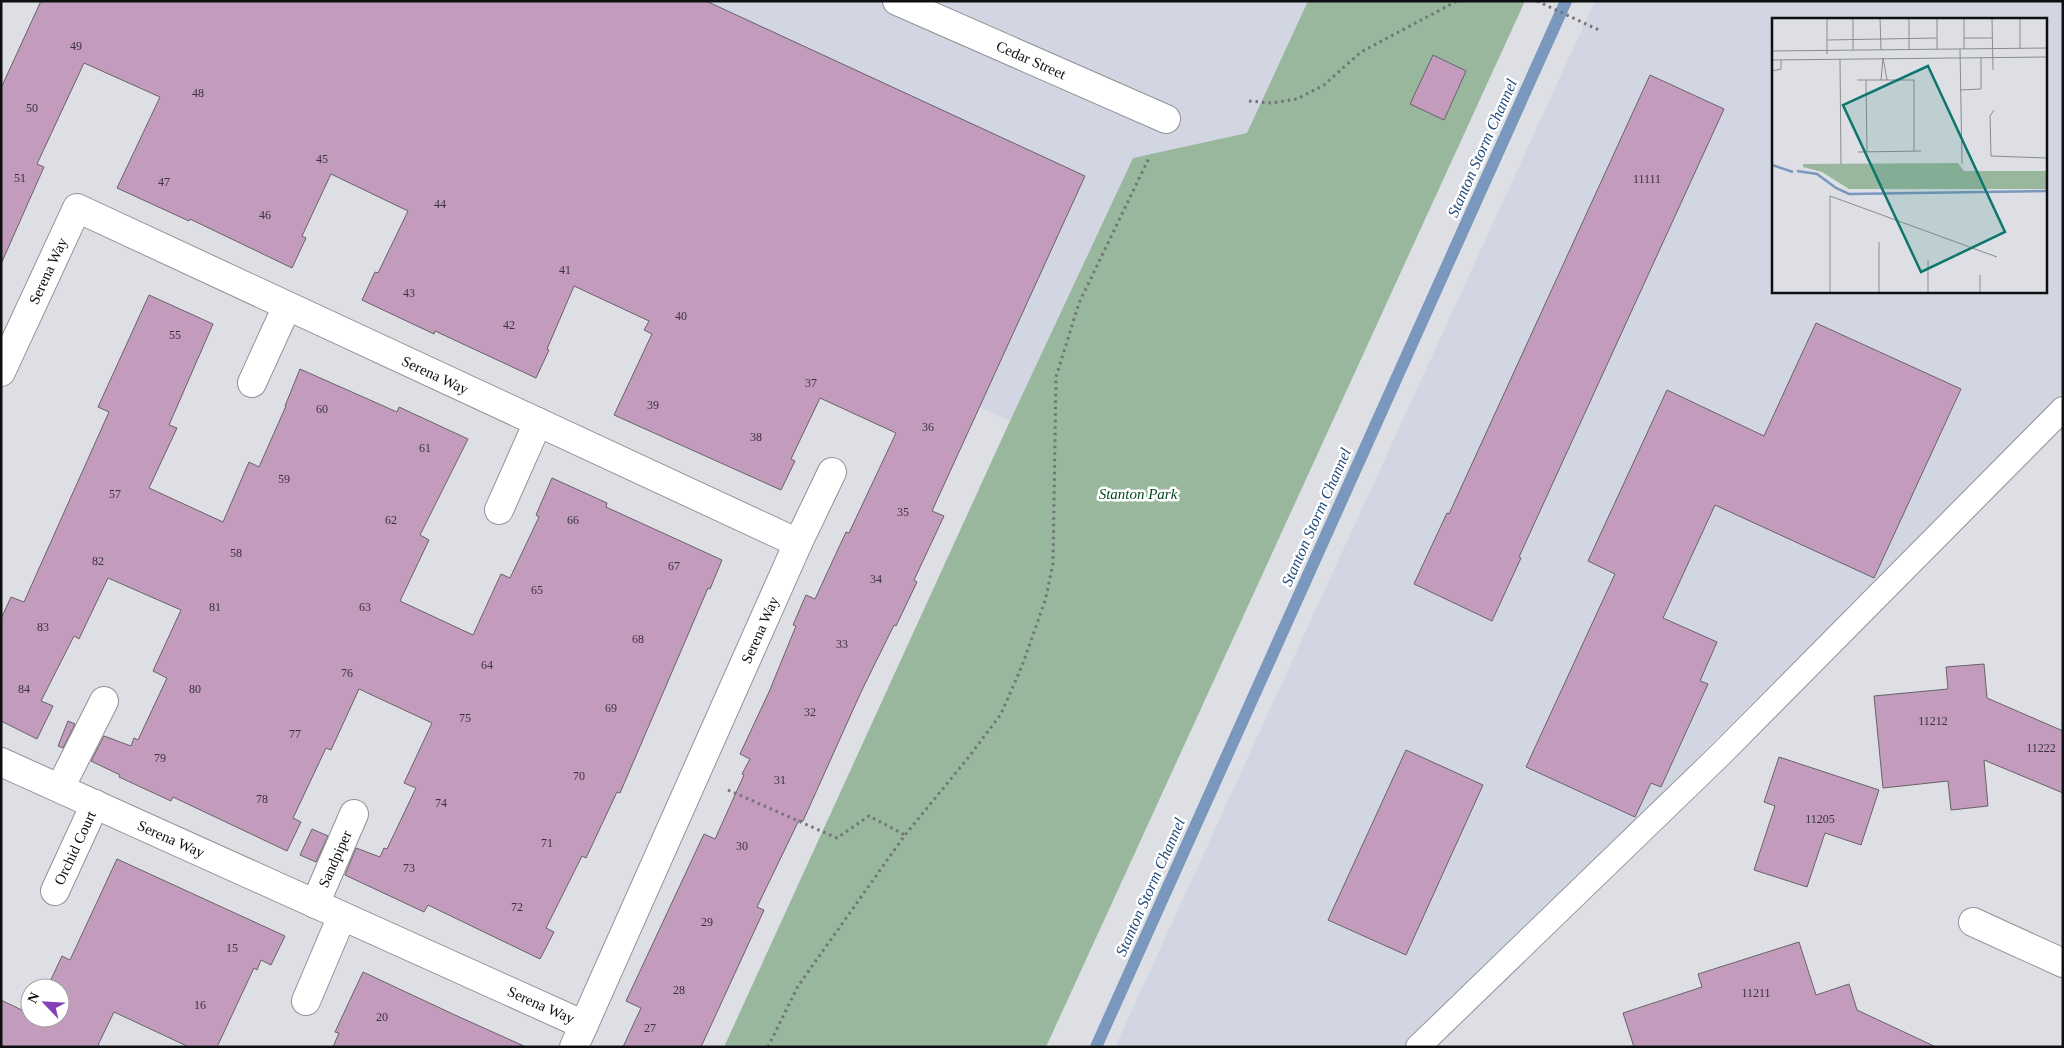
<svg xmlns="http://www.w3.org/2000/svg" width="2064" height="1048" viewBox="0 0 2064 1048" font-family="Georgia,serif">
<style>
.built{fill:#d1d6e2;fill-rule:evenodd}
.green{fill:#98b79d}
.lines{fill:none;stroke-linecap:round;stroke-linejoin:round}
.stream{stroke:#7a97bd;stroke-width:12}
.building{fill:#c39cbd;stroke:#676366}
.lane-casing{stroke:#919398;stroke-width:26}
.street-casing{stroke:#919398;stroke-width:30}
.path{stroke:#727476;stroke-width:3;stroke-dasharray:2.5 4;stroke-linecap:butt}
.lane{stroke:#fff;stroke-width:24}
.street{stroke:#fff;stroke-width:28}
.labels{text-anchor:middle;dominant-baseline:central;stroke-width:5;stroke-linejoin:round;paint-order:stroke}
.number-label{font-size:12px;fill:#3b323b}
.street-label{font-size:15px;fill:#0e0f10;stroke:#fff}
.park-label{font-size:15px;font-style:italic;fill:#00471d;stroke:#fff}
.water-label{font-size:16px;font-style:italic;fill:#244b7d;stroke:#fff}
.inset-river{fill:none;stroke:#7a97bd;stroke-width:2.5}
.inset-road{fill:none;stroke:#8a8c8f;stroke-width:1}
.view{fill:#0f766e;fill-opacity:0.15;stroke:#0f766e;stroke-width:2.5}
.inset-edge{fill:none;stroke:#0e0f10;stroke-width:2.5}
</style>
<rect width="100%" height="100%" fill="#dddfe4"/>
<g class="built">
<path d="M 106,1 L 1308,1 L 1247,133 L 1133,158 L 1010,421 Z"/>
<path d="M 1595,1 L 2063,1 L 2063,392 L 1408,1047 L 1115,1047 ZM 1773,19 L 2045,19 L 2045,291 L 1773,291 Z"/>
</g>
<path class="green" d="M 1308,1 L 1525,1 L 1046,1047 L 724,1047 L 1010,421 L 1133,158 L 1247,133 Z"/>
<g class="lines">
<path class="stream" d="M 1096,1047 L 1566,1"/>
</g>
<g class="building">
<path d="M 41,1 L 706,1 L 1085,176 L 932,511 L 944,516 L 914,580 L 917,582 L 896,626 L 894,625 L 861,692 L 803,821 L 799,820 L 757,907 L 764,910 L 701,1047 L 623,1047 L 641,1008 L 626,1001 L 704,834 L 715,839 L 744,775 L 742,774 L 750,759 L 740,754 L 769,692 L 796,626 L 793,625 L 806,595 L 815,599 L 846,532 L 849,533 L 896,433 L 820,398 L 791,459 L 795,461 L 781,490 L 614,415 L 652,334 L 644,330 L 649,321 L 574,286 L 547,349 L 549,350 L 536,378 L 435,331 L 434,334 L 362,300 L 375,272 L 378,273 L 408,211 L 331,174 L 302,236 L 306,238 L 292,268 L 190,219 L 189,221 L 117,188 L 160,97 L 84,63 L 37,164 L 44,167 L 1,264 L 1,88 Z"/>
<path d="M 1433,55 L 1466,71 L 1444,120 L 1410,104 Z"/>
<path d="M 1650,75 L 1724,109 L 1519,557 L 1521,558 L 1492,621 L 1414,584 L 1447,513 L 1449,514 Z"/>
<path d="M 149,295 L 213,324 L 169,425 L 177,428 L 149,488 L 223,522 L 249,462 L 259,467 L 286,406 L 285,406 L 300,369 L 397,412 L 399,407 L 468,439 L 420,535 L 429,540 L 400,601 L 473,635 L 501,574 L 510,578 L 539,517 L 536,515 L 552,478 L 607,503 L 606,507 L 722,560 L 710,589 L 708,588 L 620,793 L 617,792 L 586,858 L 582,856 L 546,928 L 554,932 L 540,959 L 428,905 L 424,912 L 345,875 L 356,848 L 380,857 L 384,848 L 387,849 L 416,788 L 404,783 L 432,723 L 359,689 L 331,750 L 326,748 L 293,818 L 301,822 L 287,851 L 173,797 L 171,801 L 119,777 L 120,775 L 91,761 L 104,736 L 131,746 L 134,738 L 138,740 L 167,678 L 153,671 L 181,610 L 108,578 L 79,639 L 74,636 L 41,701 L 53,706 L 37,739 L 1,721 L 1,619 L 11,597 L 24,602 L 109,412 L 98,407 Z"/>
<path d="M 1816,323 L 1961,389 L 1874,578 L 1715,505 L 1663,618 L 1717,642 L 1700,681 L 1708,684 L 1661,787 L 1651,783 L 1635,817 L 1526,767 L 1615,574 L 1588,561 L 1667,390 L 1764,436 Z"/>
<path d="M 1984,664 L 1987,698 L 2063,731 L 2063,793 L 1984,760 L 1988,806 L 1951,810 L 1948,781 L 1883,788 L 1874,696 L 1948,689 L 1946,667 Z"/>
<path d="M 68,721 L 75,724 L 63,748 L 58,746 Z"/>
<path d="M 1406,750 L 1483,785 L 1406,955 L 1328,920 Z"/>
<path d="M 1779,757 L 1879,790 L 1861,845 L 1825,833 L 1807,887 L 1754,870 L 1775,806 L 1764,802 Z"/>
<path d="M 312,829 L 328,836 L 316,862 L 300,855 Z"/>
<path d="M 117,859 L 285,936 L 271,965 L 261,960 L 257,970 L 254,968 L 217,1047 L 189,1047 L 114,1012 L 98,1045 L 101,1047 L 1,1047 L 1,1000 L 30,1014 L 30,1018 L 60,1018 L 60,988 L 47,988 L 62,956 L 70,960 Z"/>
<path d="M 1799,942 L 1816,995 L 1849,984 L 1857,1010 L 1936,1047 L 1634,1047 L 1623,1013 L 1702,987 L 1698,974 Z"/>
<path d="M 363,972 L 455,1015 L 526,1047 L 333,1047 L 339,1033 L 335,1032 Z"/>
</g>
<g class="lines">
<g class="lane-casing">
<path id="lane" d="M 1418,1047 L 1721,754 L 2063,409"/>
</g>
<g class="street-casing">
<g id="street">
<path d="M 897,1 L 1166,119"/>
<path d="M 1,372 L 77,208 L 798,543"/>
<path d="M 252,383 L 287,306"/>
<path d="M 499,510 L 538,422"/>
<path d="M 1,762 L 584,1025"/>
<path d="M 60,788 L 104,701"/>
<path d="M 55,891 L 95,804"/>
<path d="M 315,904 L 354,814"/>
<path d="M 1973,922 L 2063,963"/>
<path d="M 306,1001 L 342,916"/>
<path d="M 574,1047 L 798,543 L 832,472"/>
</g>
</g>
<g class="path">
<path d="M 1537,1 L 1601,31"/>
<path d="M 1249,101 L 1271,103 L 1297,99 L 1324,85 L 1361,52 L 1457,1"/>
<path d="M 728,790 L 837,838 L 869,816 L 905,835"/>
<path d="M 768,1047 L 798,986 L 905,835 L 968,758 L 1001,714 L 1022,666 L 1045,601 L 1053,564 L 1056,377 L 1079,303 L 1149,158"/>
</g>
<use href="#lane" class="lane"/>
<use href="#street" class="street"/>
</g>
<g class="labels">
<g class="number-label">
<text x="76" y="46">49</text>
<text x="198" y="93">48</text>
<text x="32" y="108">50</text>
<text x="322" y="159">45</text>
<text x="20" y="178">51</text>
<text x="1647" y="179">11111</text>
<text x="164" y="182">47</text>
<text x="440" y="204">44</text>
<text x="265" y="215">46</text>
<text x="565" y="270">41</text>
<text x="409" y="293">43</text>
<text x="681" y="316">40</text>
<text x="509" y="325">42</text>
<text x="175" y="335">55</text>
<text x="811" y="383">37</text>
<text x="653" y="405">39</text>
<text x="322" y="409">60</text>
<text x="928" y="427">36</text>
<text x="756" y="437">38</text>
<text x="425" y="448">61</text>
<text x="284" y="479">59</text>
<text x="115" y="494">57</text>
<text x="903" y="512">35</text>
<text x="391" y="520">62</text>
<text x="573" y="520">66</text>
<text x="236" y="553">58</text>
<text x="98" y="561">82</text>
<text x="674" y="566">67</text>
<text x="876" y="579">34</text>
<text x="537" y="590">65</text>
<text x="215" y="607">81</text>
<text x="365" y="607">63</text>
<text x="43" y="627">83</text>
<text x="638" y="639">68</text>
<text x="842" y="644">33</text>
<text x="487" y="665">64</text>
<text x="347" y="673">76</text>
<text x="24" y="689">84</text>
<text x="195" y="689">80</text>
<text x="611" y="708">69</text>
<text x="810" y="712">32</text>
<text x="465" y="718">75</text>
<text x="1933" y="721">11212</text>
<text x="295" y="734">77</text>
<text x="2041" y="748">11222</text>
<text x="160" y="758">79</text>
<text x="579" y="776">70</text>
<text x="780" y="780">31</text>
<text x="262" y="799">78</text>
<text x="441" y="803">74</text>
<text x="1820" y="819">11205</text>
<text x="547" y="843">71</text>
<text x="742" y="846">30</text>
<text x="409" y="868">73</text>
<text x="517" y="907">72</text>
<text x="707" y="922">29</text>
<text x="232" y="948">15</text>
<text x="679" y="990">28</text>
<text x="1756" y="993">11211</text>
<text x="200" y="1005">16</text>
<text x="382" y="1017">20</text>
<text x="650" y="1028">27</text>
</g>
<g class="street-label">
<text transform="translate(1031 60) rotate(24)">Cedar Street</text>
<text transform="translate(48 271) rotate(-65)">Serena Way</text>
<text transform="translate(435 375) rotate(25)">Serena Way</text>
<text transform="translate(760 630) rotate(-66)">Serena Way</text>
<text transform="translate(171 839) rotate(24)">Serena Way</text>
<text transform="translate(75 848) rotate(-65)">Orchid Court</text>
<text transform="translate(335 859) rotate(-66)">Sandpiper</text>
<text transform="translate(541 1005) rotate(24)">Serena Way</text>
</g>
<g class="park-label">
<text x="1138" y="494">Stanton Park</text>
</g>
<g class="water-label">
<text transform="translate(1482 148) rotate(-66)">Stanton Storm Channel</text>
<text transform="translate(1316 517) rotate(-66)">Stanton Storm Channel</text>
<text transform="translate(1150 887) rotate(-66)">Stanton Storm Channel</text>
</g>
</g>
<g transform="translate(1772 18)">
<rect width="275" height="275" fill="#dddfe4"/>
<path d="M 186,145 L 192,153 L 275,153 L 275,171 L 77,171 L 50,154 L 31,149 L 31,146 Z" fill="#98b79d"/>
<path class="inset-river" d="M 0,147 L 21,154M 25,153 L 45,156 L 64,170 L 77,176 L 275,173"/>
<path class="inset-road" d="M 55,0 L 55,36M 81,0 L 81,32M 108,0 L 109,32M 137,0 L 137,32M 165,0 L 165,31M 192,0 L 192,31M 220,0 L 221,52M 248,0 L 248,30M 275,0 L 275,30M 192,20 L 220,20M 55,22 L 165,20M 188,31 L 190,146M 0,33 L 275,30M 111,40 L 115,62M 68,41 L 69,146M 0,42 L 275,39M 0,53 L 9,51 L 9,42M 85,62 L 142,62 L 142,133M 94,62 L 95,134M 109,62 L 111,40M 188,72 L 209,71 L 209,39M 222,92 L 218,98 L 219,138 L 275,140M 86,134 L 149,133M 156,242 L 156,275M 208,257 L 208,275M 58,275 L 58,178 L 225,239M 107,275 L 107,224"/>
<path class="view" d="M 156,48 L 233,214 L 149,254 L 71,87 Z"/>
<rect width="275" height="275" class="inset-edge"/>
</g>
<rect width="2064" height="1048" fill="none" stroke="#0e0f10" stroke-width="5"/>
<g transform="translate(45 1003) rotate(295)"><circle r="24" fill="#ffffff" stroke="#9f9f9f"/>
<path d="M0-4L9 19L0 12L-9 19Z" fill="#8242b6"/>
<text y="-8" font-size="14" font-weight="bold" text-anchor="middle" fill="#0e0f10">N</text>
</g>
</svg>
